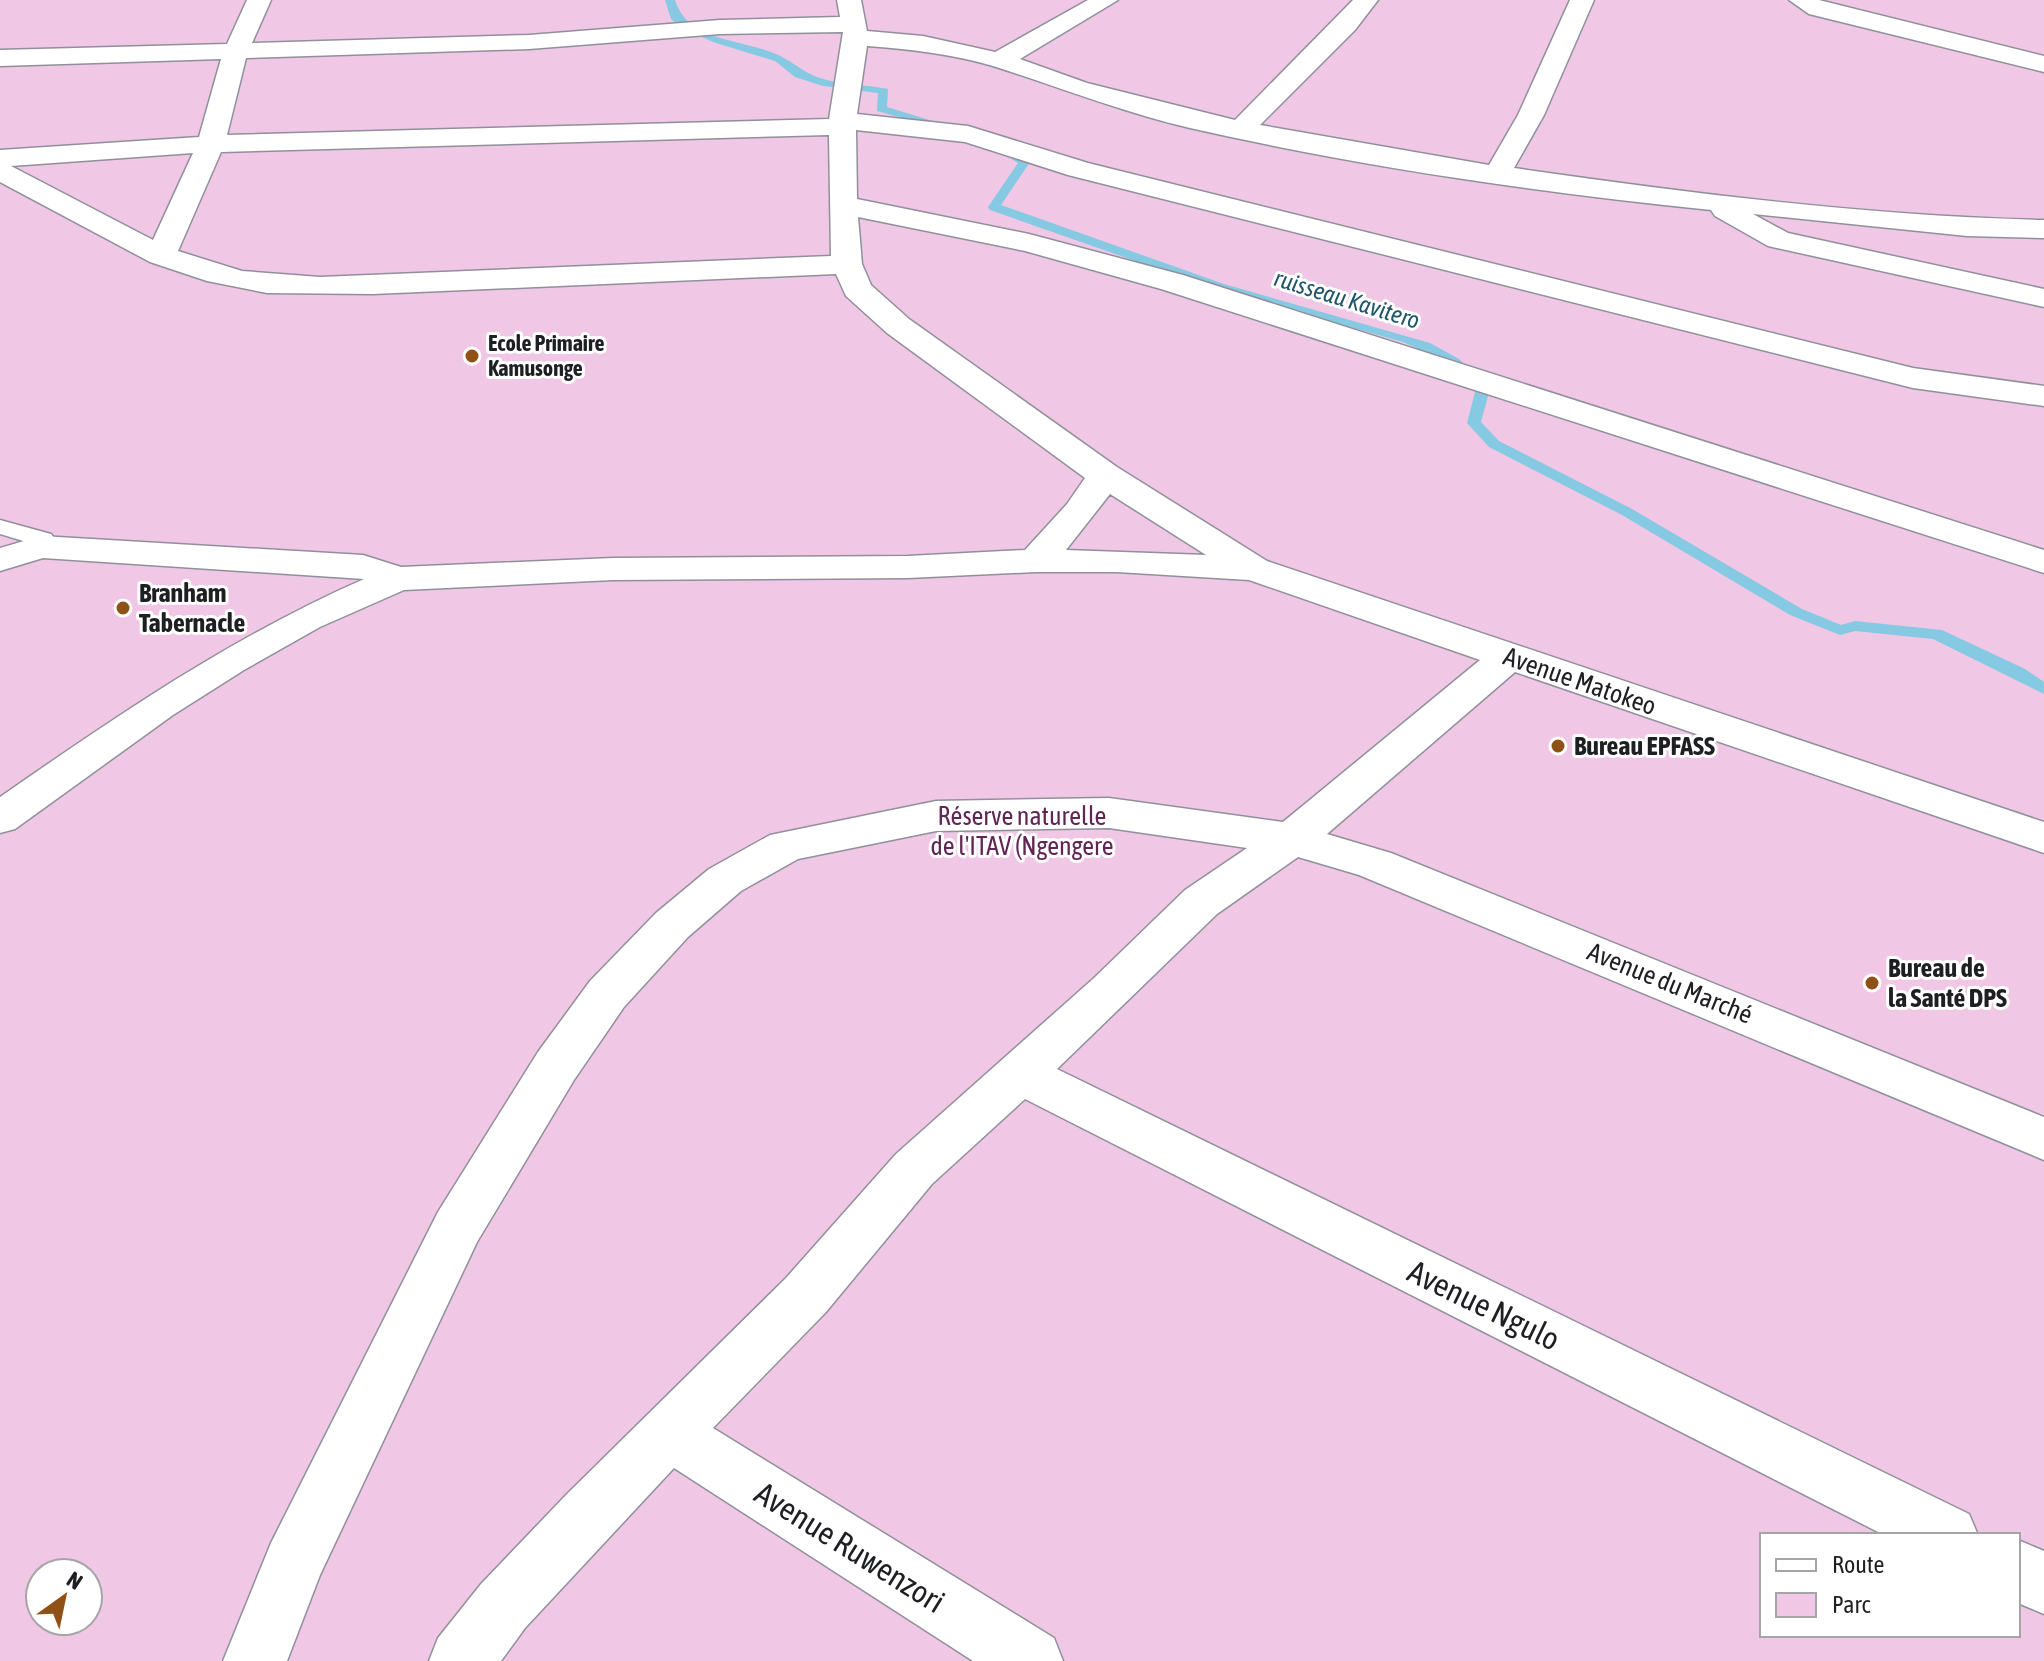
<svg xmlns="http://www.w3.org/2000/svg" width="2044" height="1661" viewBox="0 0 2044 1661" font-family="'Asap Condensed',sans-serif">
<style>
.green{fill:#f0c7e5;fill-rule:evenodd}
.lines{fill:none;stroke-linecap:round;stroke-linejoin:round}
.stream{fill:#86c9e3;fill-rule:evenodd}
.service-casing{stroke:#8f909b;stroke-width:3}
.minor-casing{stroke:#8f909b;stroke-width:3}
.service{fill:#fff;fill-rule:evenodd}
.minor{fill:#fff;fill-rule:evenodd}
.poi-dot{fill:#905117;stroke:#fff;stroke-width:3}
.labels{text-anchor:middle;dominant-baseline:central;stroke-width:6;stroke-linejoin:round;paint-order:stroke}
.far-poi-label{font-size:22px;font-weight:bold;fill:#1e1f23;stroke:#fff;text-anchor:start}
.far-water-label{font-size:24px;font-style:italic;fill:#205669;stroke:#fff}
.poi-label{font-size:26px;font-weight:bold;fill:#1e1f23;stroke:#fff;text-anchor:start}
.street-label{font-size:26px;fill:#1e1f23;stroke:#fff}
.park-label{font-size:26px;fill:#602555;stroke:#fff}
.near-street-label{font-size:32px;fill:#1e1f23;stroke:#fff}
</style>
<rect width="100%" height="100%" fill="#f4f5fe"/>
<path class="green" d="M 0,0 L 2044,0 L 2044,1661 L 0,1661 ZM 1762,1535 L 2018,1535 L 2018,1635 L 1762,1635 ZM 40,1573 L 88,1573 L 88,1621 L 40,1621 Z"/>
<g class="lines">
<g class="stream">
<path d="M 665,0 L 675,0 C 688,45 750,38 784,58 C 800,67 807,75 827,80 C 846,85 868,85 888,89 L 887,107 L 959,129 L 953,132 L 877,111 L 878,93 L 823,86 L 795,77 L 775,61 L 713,42 L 682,28 L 671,19 Z"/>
<path d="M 999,147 L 1007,147 L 1030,162 L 1001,205 L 1224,284 L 1430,343 L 1459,359 L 1489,392 L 1481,422 L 1499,441 L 1632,509 L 1802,609 L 1841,625 L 1855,621 L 1942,630 L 2025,669 L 2044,682 L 2044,694 L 1933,639 L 1855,631 L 1840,635 L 1790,615 L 1622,515 L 1489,447 L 1467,423 L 1475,392 L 1444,360 L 1403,342 L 1215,289 L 990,210 L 988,207 L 1018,163 L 999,151 Z"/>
</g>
<g class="service-casing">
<path id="service" d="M 0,520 L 51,534 L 55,539 L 49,552 L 33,552 L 30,543 L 0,534 Z"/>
</g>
<g class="minor-casing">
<g id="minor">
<path d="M 247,0 L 271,0 L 252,43 L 529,35 L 720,20 L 840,17 L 837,0 L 861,0 L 867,31 L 923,36 L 995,52 L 1088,0 L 1118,0 L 1020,59 L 1087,83 L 1235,120 L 1353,0 L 1378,0 L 1355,30 L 1260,125 L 1489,165 L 1518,115 L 1570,0 L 1594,0 L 1544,115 L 1514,168 C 1689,193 1867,216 2044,220 L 2044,238 L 1967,236 L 1753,214 L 1788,233 L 2044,289 L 2044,307 L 1768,246 L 1715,216 L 1711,210 C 1536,192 1361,167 1190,128 C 1122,112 1059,87 993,66 C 952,54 910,49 867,46 L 857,114 L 968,126 L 1088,163 L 1913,368 L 2044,386 L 2044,406 L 1913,388 L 1068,175 L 965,142 L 856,130 L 857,199 L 1029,234 L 1183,275 L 2044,550 L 2044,573 L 1161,289 L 1025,251 L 858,217 L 862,264 L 871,285 L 909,319 L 1117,467 L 1267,561 L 2044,822 L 2044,853 L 1515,672 L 1327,834 L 1391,853 L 2044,1117 L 2044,1160 L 1359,875 L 1298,857 L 1217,914 L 1057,1069 L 1969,1514 L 1978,1535 L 1884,1535 L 1025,1099 L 932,1184 L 826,1312 L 713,1428 L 1054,1638 L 1063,1661 L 973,1661 L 674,1468 L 525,1628 L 501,1661 L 429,1661 L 438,1638 L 481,1584 L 567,1494 L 786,1278 L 896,1154 L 1094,978 L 1185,890 L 1247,848 L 1109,828 L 936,831 L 798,859 L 741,891 L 688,937 L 624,1007 L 574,1080 L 477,1242 L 320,1575 L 287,1661 L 223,1661 L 271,1543 L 438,1212 L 538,1052 L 590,981 L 656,913 L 709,869 L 770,835 L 936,801 L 1109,798 L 1283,822 L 1480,660 L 1249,580 L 1117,572 L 1036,572 L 908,578 L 613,580 L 404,590 L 320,627 L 244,670 L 173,715 L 15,829 L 0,833 L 0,797 C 118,715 232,637 364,579 L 43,558 L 0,571 L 0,548 L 41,536 L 363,555 L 401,567 L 613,558 L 908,556 L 1025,550 L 1067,504 L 1085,478 L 887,333 L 846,296 L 836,274 L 373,294 L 267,293 L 207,281 L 150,262 L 0,182 L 0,150 L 199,137 L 221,59 L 0,66 L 0,50 L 227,44 ZM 843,32 L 829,119 L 227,135 L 246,58 L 529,49 L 720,34 ZM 829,135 L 831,256 L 320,277 L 242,271 L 178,251 L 221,152 ZM 193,153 L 153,240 L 11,166 ZM 1110,494 L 1206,555 L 1066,550 Z"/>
<path d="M 1789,0 L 1819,0 L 2044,56 L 2044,72 L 1809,14 Z"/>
<path d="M 2018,1540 L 2044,1551 L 2044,1614 L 2018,1603 Z"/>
</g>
</g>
<use href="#service" class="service"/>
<use href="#minor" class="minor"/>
</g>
<g class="poi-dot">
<circle cx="472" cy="356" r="8"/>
<circle cx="123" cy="608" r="8"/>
<circle cx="1558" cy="746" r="8"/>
<circle cx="1872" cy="983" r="8"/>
</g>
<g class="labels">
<g class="far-poi-label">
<text x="488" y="343">Ecole Primaire<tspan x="488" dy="25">Kamusonge</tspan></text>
</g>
<g class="far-water-label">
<text transform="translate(1347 299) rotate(17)">ruisseau Kavitero</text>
</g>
<g class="poi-label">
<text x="139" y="593">Branham<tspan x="139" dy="30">Tabernacle</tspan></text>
<text x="1574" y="746">Bureau EPFASS</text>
<text x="1888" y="968">Bureau de<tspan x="1888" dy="30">la Santé DPS</tspan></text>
</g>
<g class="street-label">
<text transform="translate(1580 681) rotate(19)">Avenue Matokeo</text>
<text transform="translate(1670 983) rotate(22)">Avenue du Marché</text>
</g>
<g class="park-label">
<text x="1022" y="816">Réserve naturelle<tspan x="1022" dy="30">de l'ITAV (Ngengere</tspan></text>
</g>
<g class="near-street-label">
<text transform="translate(1484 1305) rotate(26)">Avenue Ngulo</text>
<text transform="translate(850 1547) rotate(32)">Avenue Ruwenzori</text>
</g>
</g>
<rect x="1760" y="1533" width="260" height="104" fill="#ffffff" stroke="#a5a5a7" stroke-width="2"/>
<rect x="1776" y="1559" width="40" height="12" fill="#ffffff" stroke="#a5a5a7" stroke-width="2"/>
<text x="1832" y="1573" font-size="24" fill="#1e1f23">Route</text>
<rect x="1776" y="1593" width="40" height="24" fill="#f0c7e5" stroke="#a5a5a7" stroke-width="2"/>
<text x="1832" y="1613" font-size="24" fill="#1e1f23">Parc</text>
<g transform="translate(64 1597) rotate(33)"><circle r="38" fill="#ffffff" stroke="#a5a5a7" stroke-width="2"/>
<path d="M0-6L14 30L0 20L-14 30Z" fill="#905117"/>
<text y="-12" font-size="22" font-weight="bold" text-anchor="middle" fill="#1e1f23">N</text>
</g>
</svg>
